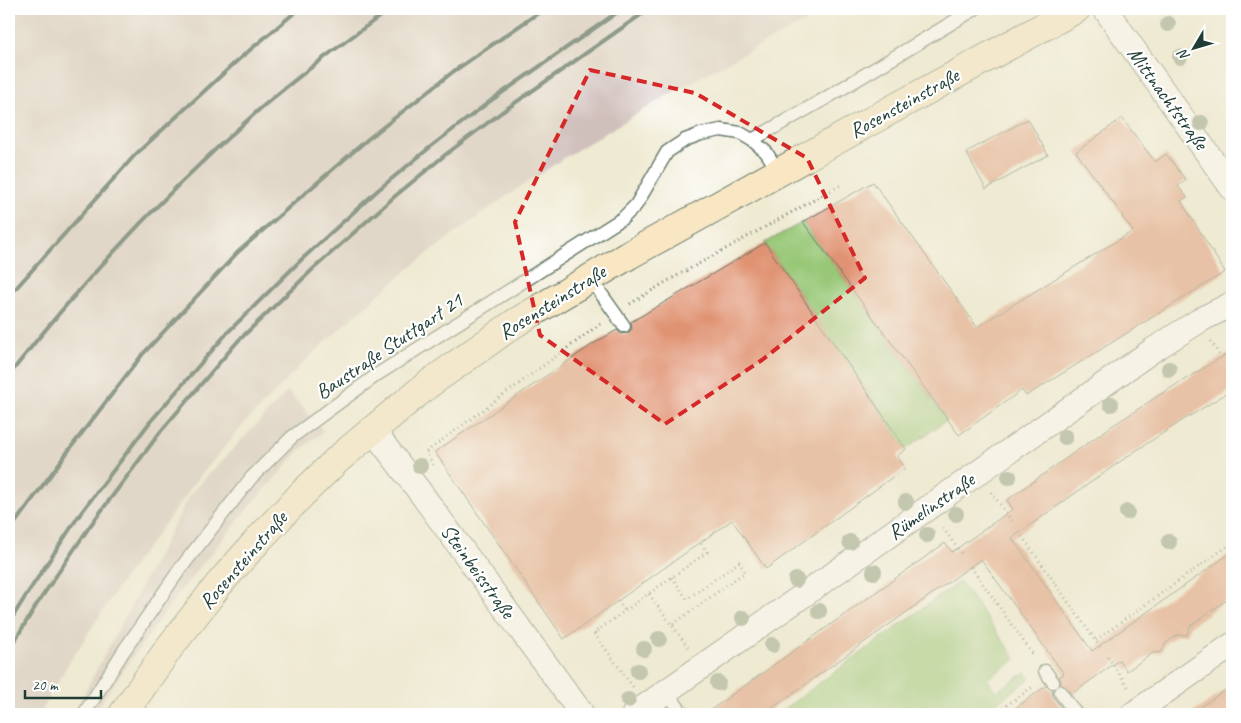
<svg xmlns="http://www.w3.org/2000/svg" width="1241" height="723" viewBox="0 0 1241 723" font-family="Caveat,sans-serif">
<style>
.industrial{fill:#d0c0bc}
.green{fill:#98c877;stroke:#5c8256}
.building{fill:#e09372}
.lines{fill:none;stroke-linecap:round;stroke-linejoin:round}
.lane-casing{stroke:#687a6b;stroke-width:15}
.street-casing{stroke:#687a6b;stroke-width:26}
.secondary-casing{stroke:#687a6b;stroke-width:30}
.path{stroke:#687a6b;stroke-width:3;stroke-dasharray:1 4;stroke-linecap:butt}
.lane{stroke:#fff;stroke-width:12}
.street{stroke:#fff;stroke-width:24}
.secondary{stroke:#f9e7c3;stroke-width:28}
.rail{stroke:#1f3d34;stroke-width:4}
.tree{fill:#8d9e84}
.marked{fill:none;stroke:#d62828;stroke-width:4;stroke-dasharray:10 6;stroke-linejoin:round}
.labels{text-anchor:middle;dominant-baseline:central;stroke-width:4.5;stroke-linejoin:round;paint-order:stroke}
.street-label{font-size:21px;fill:#1f3d34;stroke:#fff}
</style>
<rect width="100%" height="100%" fill="#fff"/>
<filter id="ink" filterUnits="userSpaceOnUse"><feTurbulence type="fractalNoise" baseFrequency=".02" numOctaves="2"/><feDisplacementMap in="SourceGraphic" scale="10" xChannelSelector="R" yChannelSelector="G"/><feConvolveMatrix kernelMatrix="1 2 1 2 8 2 1 2 1" color-interpolation-filters="sRGB"/></filter>
<filter id="wash" filterUnits="userSpaceOnUse"><feTurbulence type="fractalNoise" baseFrequency=".0096" numOctaves="4" result="noise"/><feDisplacementMap in="SourceGraphic" scale="20" xChannelSelector="R" yChannelSelector="G"/><feGaussianBlur stdDeviation="1.12" result="paint"/><feColorMatrix in="noise" values="0 0 0 0 0 0 0 0 0 0 0 0 0 0 0 0 0 1.4 0 .05"/><feComposite in="paint" operator="in"/></filter>
<g filter="url(#wash)">
<rect width="100%" height="100%" fill="#efead2"/>
<g class="industrial">
<path d="M 9,9 L 820,9 L 822,13 L 724,64 L 675,91 L 567,156 L 501,200 L 461,229 L 417,262 L 369,303 L 309,357 L 244,424 L 189,489 L 188,493 L 122,581 L 67,666 L 40,714 L 9,714 Z"/>
<path d="M 288,391 L 324,431 L 300,450 L 246,511 L 182,589 L 124,669 L 93,714 L 73,714 L 191,493 Z"/>
</g>
<g class="green">
<path d="M 803,222 L 947,420 L 906,449 L 765,243 Z"/>
<path d="M 960,581 L 1016,659 L 987,679 L 996,692 L 1026,672 L 1030,679 L 980,714 L 777,714 Z"/>
</g>
<g id="blocks">
<g class="building">
<path d="M 1122,118 L 1155,162 L 1166,154 L 1186,180 L 1178,186 L 1187,197 L 1181,201 L 1225,272 L 1026,396 L 1022,390 L 959,435 L 803,222 L 873,182 L 977,327 L 1133,231 L 1122,217 L 1123,216 L 1076,152 Z"/>
<path d="M 1028,119 L 1048,155 L 986,189 L 966,152 Z"/>
<path d="M 765,243 L 906,449 L 897,456 L 905,468 L 766,569 L 732,520 L 564,639 L 435,452 L 593,344 L 617,330 L 621,334 L 628,333 L 632,329 L 631,322 Z"/>
<path d="M 1232,351 L 1232,390 L 1180,422 L 1128,456 L 1012,538 L 1092,651 L 1232,552 L 1232,596 L 1190,626 L 1187,635 L 1177,635 L 1165,644 L 1162,652 L 1153,653 L 1127,671 L 1119,660 L 1072,694 L 1066,687 L 1061,684 L 1061,681 L 1059,677 L 1064,674 L 981,559 L 764,714 L 705,714 L 945,543 L 952,552 L 1013,509 L 1007,500 L 1109,428 L 1164,392 Z"/>
<path d="M 1232,685 L 1232,714 L 1191,714 Z"/>
<path d="M 1046,686 L 1052,690 L 1053,697 L 1066,714 L 1007,714 Z"/>
</g>
</g>
</g>
<g filter="url(#ink)">
<use href="#blocks" fill-opacity="0" stroke="#687a6b" stroke-width="1"/>
<g class="lines">
<g class="lane-casing">
<g id="lane">
<path d="M 752,140 L 821,101 L 975,9"/>
<path d="M 590,278 L 624,326"/>
<path d="M 1045,671 L 1053,682"/>
<path d="M 666,691 L 683,714"/>
<path d="M 1060,692 L 1076,714"/>
<path d="M 84,714 L 123,652 L 180,569 L 251,478 L 292,437 L 378,374 L 623,218 L 636,205 L 667,152 L 685,140 L 701,134 L 721,130 L 740,133 L 752,140 L 766,152 L 779,172"/>
</g>
</g>
<g class="street-casing">
<g id="street">
<path d="M 1105,9 L 1232,188"/>
<path d="M 372,429 L 420,492 L 582,714"/>
<path d="M 634,714 L 1153,350 L 1202,319 L 1232,304"/>
<path d="M 1133,714 L 1232,645"/>
</g>
</g>
<g class="secondary-casing">
<path id="secondary" d="M 123,714 L 169,648 L 220,583 L 260,538 L 302,494 L 337,460 L 411,398 L 430,383 L 515,323 L 629,255 L 880,116 L 1076,9"/>
</g>
<g class="path">
<path d="M 630,304 L 664,283 L 841,185"/>
<path d="M 1211,341 L 1221,358"/>
<path d="M 433,465 L 426,452 L 600,324"/>
<path d="M 991,492 L 1012,521"/>
<path d="M 943,528 L 963,556"/>
<path d="M 1019,532 L 1100,647"/>
<path d="M 971,567 L 1034,656"/>
<path d="M 672,577 L 687,599 L 739,562 L 745,572 L 672,625"/>
<path d="M 649,594 L 688,647"/>
<path d="M 618,601 L 625,611"/>
<path d="M 1096,640 L 1232,543"/>
<path d="M 1108,657 L 1129,688"/>
<path d="M 633,687 L 594,633 L 707,552 L 700,542"/>
<path d="M 994,714 L 1034,686"/>
</g>
<use href="#lane" class="lane"/>
<use href="#street" class="street"/>
<use href="#secondary" class="secondary"/>
<g class="rail">
<path d="M 9,296 L 135,155 L 238,60 L 299,9"/>
<path d="M 9,375 C 84,279 169,189 261,108 C 302,73 346,41 390,9"/>
<path d="M 9,531 L 72,446 L 142,355 L 238,252 L 303,195 L 368,139 L 454,71 L 544,9"/>
<path d="M 9,623 L 25,597 L 78,517 L 150,422 L 228,332 L 301,260 L 378,190 L 434,144 L 493,99 L 622,9"/>
<path d="M 9,650 L 37,604 L 90,526 L 161,431 L 238,341 L 312,270 L 394,197 L 445,155 L 502,112 L 649,9"/>
</g>
</g>
<g class="tree">
<circle cx="1168" cy="24" r="8"/>
<circle cx="1180" cy="57" r="8"/>
<circle cx="1201" cy="123" r="8"/>
<circle cx="1169" cy="369" r="8"/>
<circle cx="1111" cy="404" r="8"/>
<circle cx="1065" cy="437" r="8"/>
<circle cx="420" cy="466" r="8"/>
<circle cx="1009" cy="477" r="8"/>
<circle cx="906" cy="502" r="8"/>
<circle cx="1127" cy="512" r="8"/>
<circle cx="956" cy="514" r="8"/>
<circle cx="927" cy="535" r="8"/>
<circle cx="850" cy="542" r="8"/>
<circle cx="1169" cy="542" r="8"/>
<circle cx="874" cy="572" r="8"/>
<circle cx="796" cy="580" r="8"/>
<circle cx="819" cy="611" r="8"/>
<circle cx="743" cy="618" r="8"/>
<circle cx="659" cy="639" r="8"/>
<circle cx="772" cy="645" r="8"/>
<circle cx="644" cy="649" r="8"/>
<circle cx="638" cy="671" r="8"/>
<circle cx="718" cy="683" r="8"/>
<circle cx="628" cy="700" r="8"/>
</g>
</g>
<path d="M0 0H1241V723H0ZM 590,70 L 695,93 L 807,158 L 865,278 L 762,360 L 665,424 L 540,335 L 515,222 Z" fill="#efead2" fill-opacity=".55" fill-rule="evenodd"/>
<path class="marked" d="M 590,70 L 695,93 L 807,158 L 865,278 L 762,360 L 665,424 L 540,335 L 515,222 Z"/>
<g class="labels">
<g class="street-label">
<text transform="translate(1168 98) rotate(54)">Mittnachtstraße</text>
<text transform="translate(904 103) rotate(-29)">Rosensteinstraße</text>
<text transform="translate(552 302) rotate(-32)">Rosensteinstraße</text>
<text transform="translate(389 346) rotate(-34)">Baustraße Stuttgart 21</text>
<text transform="translate(931 506) rotate(-35)">Rümelinstraße</text>
<text transform="translate(243 560) rotate(-49)">Rosensteinstraße</text>
<text transform="translate(478 571) rotate(54)">Steinbeisstraße</text>
</g>
</g>
<rect width="1241" height="723" fill="none" stroke="#fff" stroke-width="30"/>
<g transform="translate(1194 48) rotate(232)" stroke="#ffffff" stroke-width="4" paint-order="stroke">
<path d="M0-4L9 19L0 12L-9 19Z" fill="#1f3d34"/>
<text y="-8" font-size="14" font-weight="bold" text-anchor="middle" fill="#1f3d34">N</text>
</g>
<path d="M25 690v8h76v-8" fill="none" stroke="#1f3d34" stroke-width="2.5"/>
<text x="32" y="690" font-size="15" fill="#1f3d34" stroke="#ffffff" stroke-width="4" paint-order="stroke">20 m</text>
</svg>
